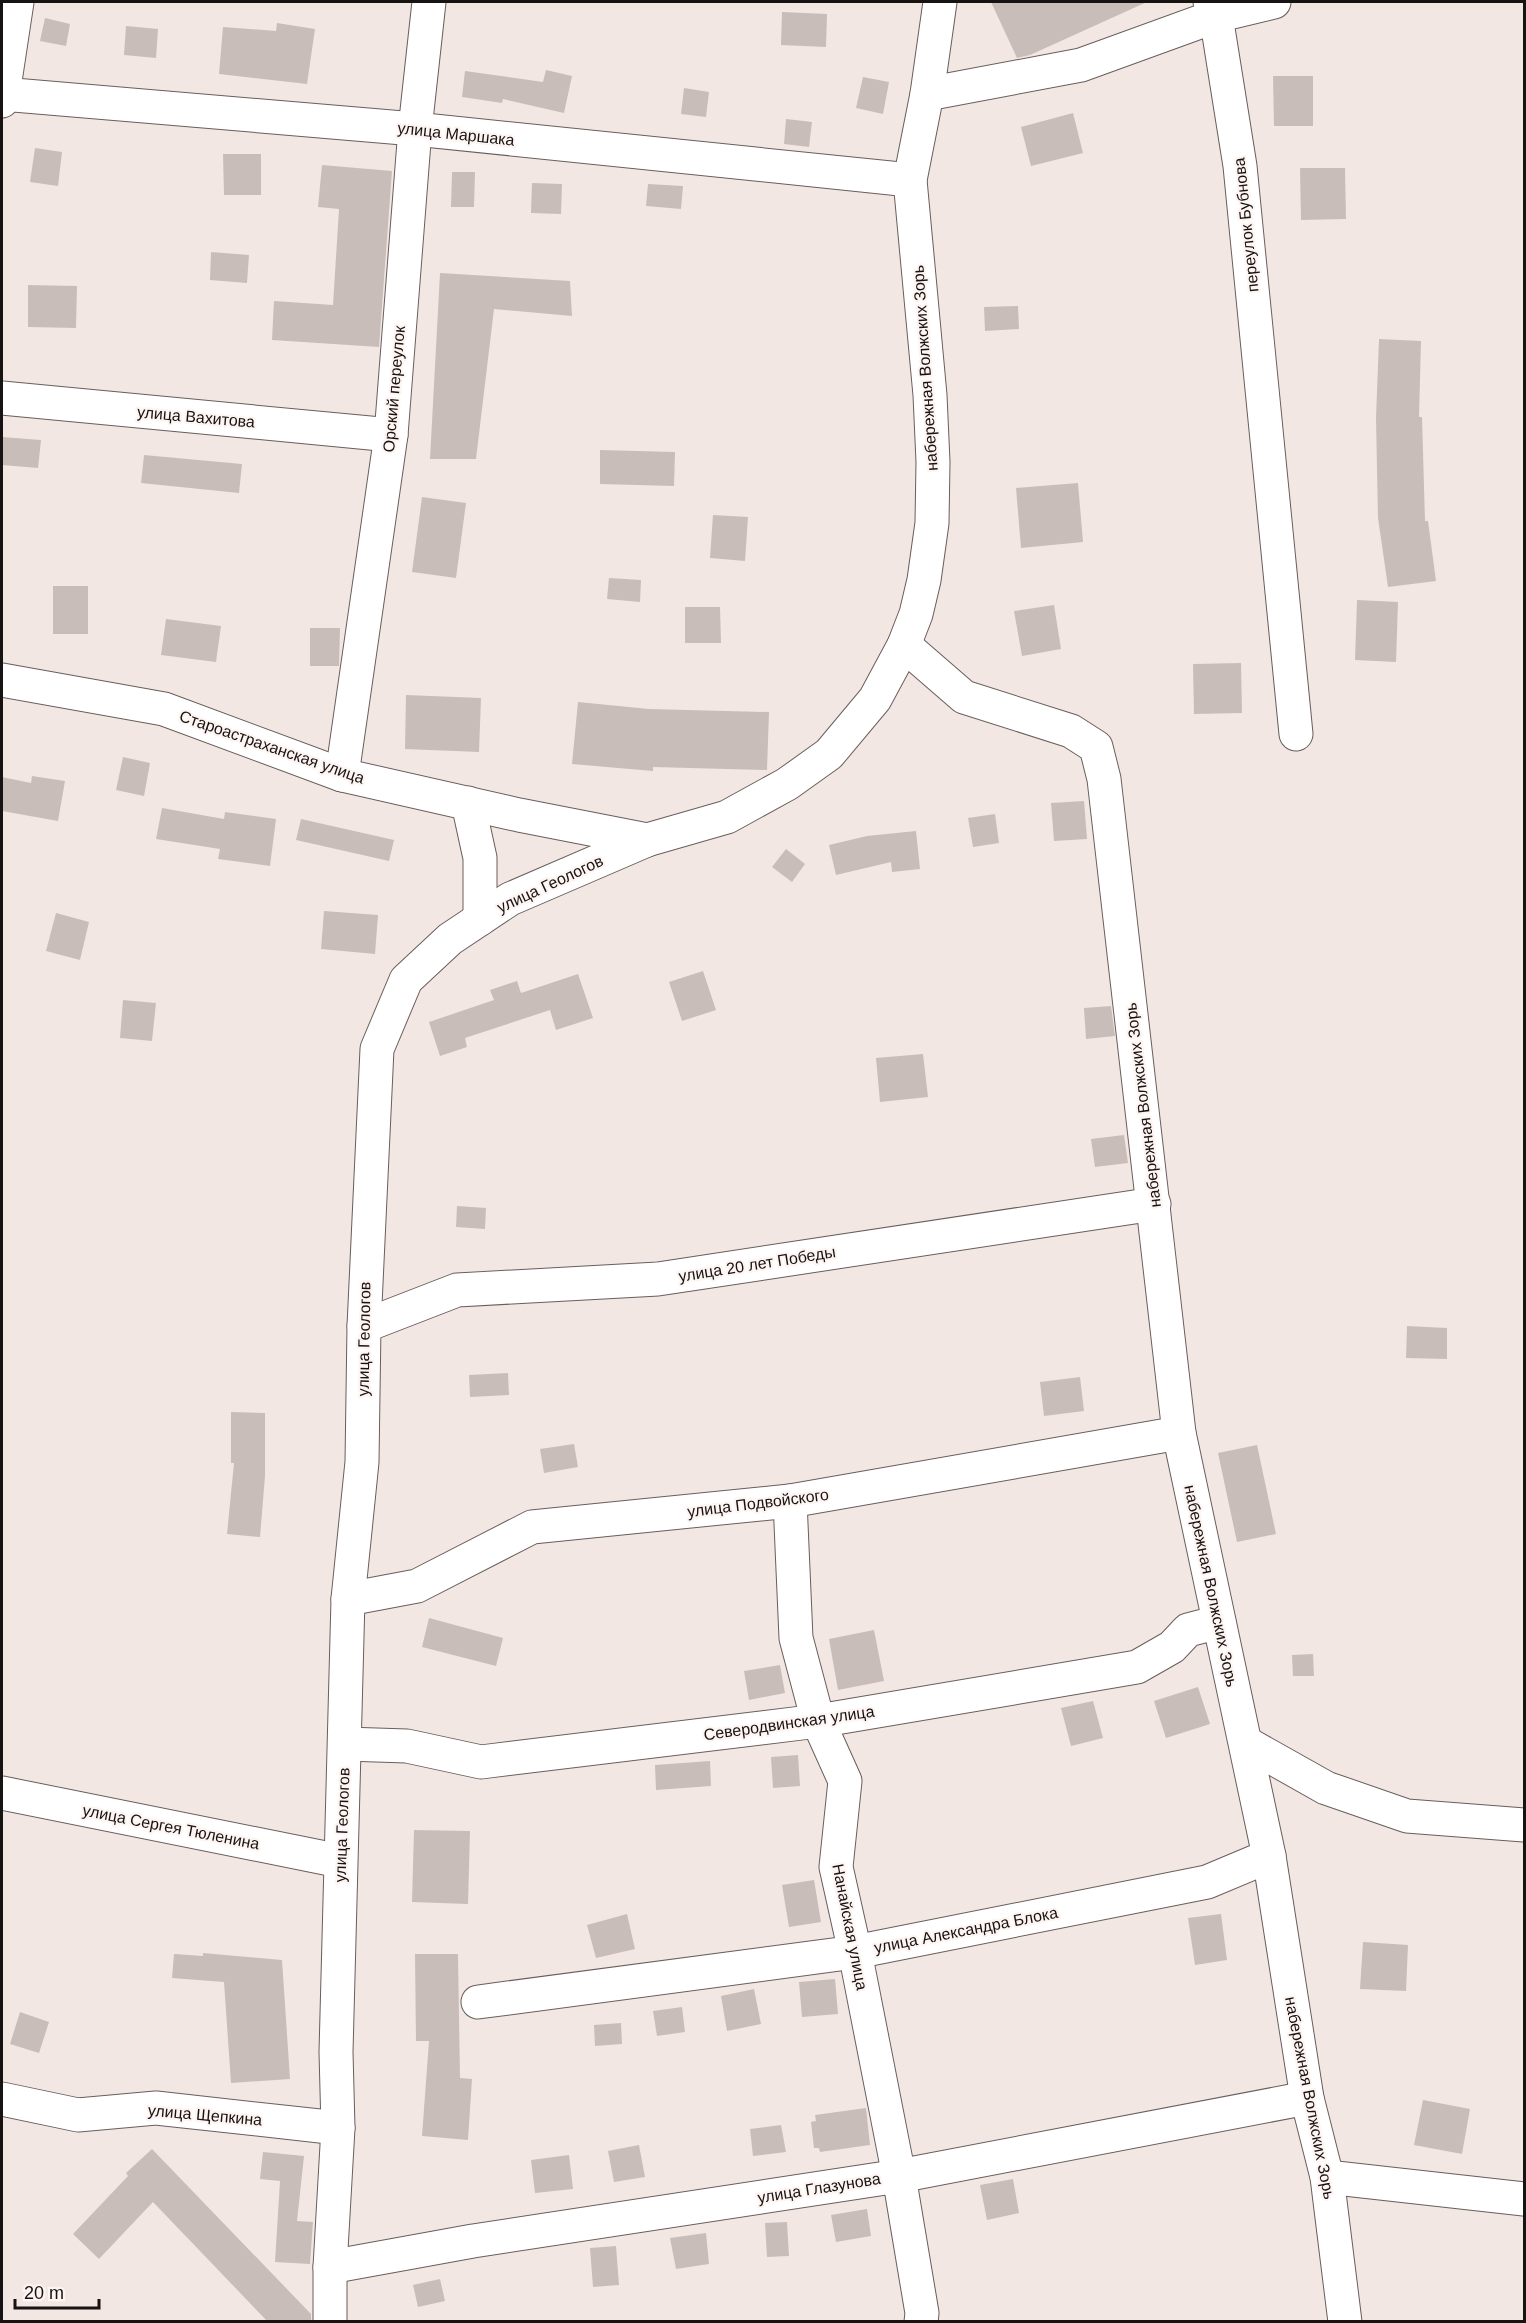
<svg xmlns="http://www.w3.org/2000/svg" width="1526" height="2323" viewBox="0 0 1526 2323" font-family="Arial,sans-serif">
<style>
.building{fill:#c9bdba}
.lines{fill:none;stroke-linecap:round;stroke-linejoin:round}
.street-casing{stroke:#685e5b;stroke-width:35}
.secondary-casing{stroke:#685e5b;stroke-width:35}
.street{stroke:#fff;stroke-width:33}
.secondary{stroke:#fff;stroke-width:33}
.labels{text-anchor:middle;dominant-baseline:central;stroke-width:4.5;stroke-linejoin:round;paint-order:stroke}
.street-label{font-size:16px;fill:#171312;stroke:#fef5f2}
</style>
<rect width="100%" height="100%" fill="#f3e7e4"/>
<g class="building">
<path d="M 991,2 L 1147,2 L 1030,55 L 1017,58 Z"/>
<path d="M 782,12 L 827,14 L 826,47 L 781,45 Z"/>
<path d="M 45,18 L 70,24 L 66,46 L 40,41 Z"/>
<path d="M 277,23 L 315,29 L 307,84 L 219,74 L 223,27 L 276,31 Z"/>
<path d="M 126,26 L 158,29 L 156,58 L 124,55 Z"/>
<path d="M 546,70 L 572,76 L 564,113 L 503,99 L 502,103 L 462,97 L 465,71 L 543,82 Z"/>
<path d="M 1273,76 L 1313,76 L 1313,126 L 1274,126 Z"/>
<path d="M 863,77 L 889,82 L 883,114 L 856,108 Z"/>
<path d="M 684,88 L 709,92 L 706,117 L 681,114 Z"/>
<path d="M 1073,113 L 1083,153 L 1031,166 L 1021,127 Z"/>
<path d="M 786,119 L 812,122 L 809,147 L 784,144 Z"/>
<path d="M 35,148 L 62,152 L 58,186 L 30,182 Z"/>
<path d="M 223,154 L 261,154 L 261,195 L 224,195 Z"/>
<path d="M 322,165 L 392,171 L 379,347 L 272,340 L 274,301 L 333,305 L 339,209 L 318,207 Z"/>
<path d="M 1300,168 L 1345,168 L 1346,219 L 1301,220 Z"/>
<path d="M 452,172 L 475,172 L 474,207 L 451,207 Z"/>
<path d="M 532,183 L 562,184 L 561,214 L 531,213 Z"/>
<path d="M 648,184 L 683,186 L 681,209 L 646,206 Z"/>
<path d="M 211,252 L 249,255 L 247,283 L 210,280 Z"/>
<path d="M 440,273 L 570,281 L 572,316 L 494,309 L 476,459 L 430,459 Z"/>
<path d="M 28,285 L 77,286 L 76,328 L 28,327 Z"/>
<path d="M 1018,306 L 1019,329 L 985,331 L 984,307 Z"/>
<path d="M 1379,339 L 1421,341 L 1419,417 L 1422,417 L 1425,521 L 1428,521 L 1436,581 L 1388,587 L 1378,518 L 1376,418 Z"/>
<path d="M 2,437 L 41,440 L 38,468 L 2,465 Z"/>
<path d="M 600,450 L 675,452 L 674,486 L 600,484 Z"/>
<path d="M 144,455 L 242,464 L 239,493 L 141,483 Z"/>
<path d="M 1078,483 L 1083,542 L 1021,548 L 1016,488 Z"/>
<path d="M 422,497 L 466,503 L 456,578 L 412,572 Z"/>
<path d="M 713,515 L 748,517 L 745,561 L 710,558 Z"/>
<path d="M 609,578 L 641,580 L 640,602 L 607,599 Z"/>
<rect x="53" y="586" width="35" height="48"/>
<path d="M 1357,600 L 1398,602 L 1396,662 L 1355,660 Z"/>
<path d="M 1054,605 L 1061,649 L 1022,656 L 1014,611 Z"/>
<path d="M 685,607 L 720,607 L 721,643 L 685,643 Z"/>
<path d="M 166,619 L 221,626 L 216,662 L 161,655 Z"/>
<path d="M 310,628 L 340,628 L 339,666 L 310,666 Z"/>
<path d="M 1241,663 L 1242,713 L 1194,714 L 1193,664 Z"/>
<path d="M 406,695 L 481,698 L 479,752 L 405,749 Z"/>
<path d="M 578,702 L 649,709 L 769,712 L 767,770 L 653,767 L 653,771 L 572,764 Z"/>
<path d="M 123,757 L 150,763 L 144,796 L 116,790 Z"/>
<path d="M 32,776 L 65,781 L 58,821 L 2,811 L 2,777 L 31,783 Z"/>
<path d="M 1084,801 L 1087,839 L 1054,841 L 1051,803 Z"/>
<path d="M 162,808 L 224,819 L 225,812 L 276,819 L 270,866 L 218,859 L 220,849 L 156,839 Z"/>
<path d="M 995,814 L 999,843 L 973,847 L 968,818 Z"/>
<path d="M 301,819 L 394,840 L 389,861 L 296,840 Z"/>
<path d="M 916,831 L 920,869 L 892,872 L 891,862 L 836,875 L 829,845 L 867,836 Z"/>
<path d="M 786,849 L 805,864 L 792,882 L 772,867 Z"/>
<path d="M 324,911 L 378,915 L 375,954 L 321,949 Z"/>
<path d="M 56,913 L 89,922 L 80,960 L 46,951 Z"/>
<path d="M 703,971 L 716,1010 L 682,1021 L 669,982 Z"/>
<path d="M 578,974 L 593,1018 L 556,1030 L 550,1010 L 465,1038 L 467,1047 L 440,1056 L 429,1022 L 494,1000 L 490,990 L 517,981 L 521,993 Z"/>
<path d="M 123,1000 L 156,1003 L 152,1041 L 120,1038 Z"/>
<path d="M 1111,1006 L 1115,1036 L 1086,1039 L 1084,1008 Z"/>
<path d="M 923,1054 L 928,1097 L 880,1102 L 876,1058 Z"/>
<path d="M 1124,1135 L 1128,1163 L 1095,1167 L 1091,1139 Z"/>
<path d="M 457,1206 L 486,1208 L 485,1229 L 456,1227 Z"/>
<path d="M 1407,1326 L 1447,1328 L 1447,1359 L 1406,1358 Z"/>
<path d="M 508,1373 L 509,1395 L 470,1397 L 469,1375 Z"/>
<path d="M 1080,1377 L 1084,1411 L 1044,1416 L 1040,1382 Z"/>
<path d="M 231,1412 L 265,1413 L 265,1476 L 260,1537 L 227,1534 L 234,1463 L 231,1463 Z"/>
<path d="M 574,1444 L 578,1467 L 544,1473 L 540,1449 Z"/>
<path d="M 1257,1445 L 1276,1534 L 1237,1542 L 1218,1453 Z"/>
<path d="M 429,1618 L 503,1638 L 496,1666 L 422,1647 Z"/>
<path d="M 874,1630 L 884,1681 L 838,1690 L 829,1639 Z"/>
<path d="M 1313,1654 L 1314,1676 L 1293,1676 L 1292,1655 Z"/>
<path d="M 780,1665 L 785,1693 L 749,1700 L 744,1671 Z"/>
<path d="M 1198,1687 L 1210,1724 L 1166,1738 L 1154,1701 Z"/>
<path d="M 1093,1701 L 1103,1738 L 1071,1746 L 1061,1708 Z"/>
<path d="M 798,1755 L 800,1786 L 773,1788 L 771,1757 Z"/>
<path d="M 710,1761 L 711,1786 L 656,1790 L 655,1765 Z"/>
<path d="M 414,1830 L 470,1831 L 468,1904 L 412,1902 Z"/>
<path d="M 814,1880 L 821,1922 L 789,1927 L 782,1885 Z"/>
<path d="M 627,1914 L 635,1949 L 596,1958 L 587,1925 Z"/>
<path d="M 1221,1914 L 1227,1960 L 1195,1965 L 1188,1918 Z"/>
<path d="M 1363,1942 L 1408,1945 L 1406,1991 L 1360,1989 Z"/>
<path d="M 203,1953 L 282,1960 L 290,2079 L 231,2083 L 224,1982 L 172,1978 L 174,1954 L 203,1956 Z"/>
<path d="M 415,1954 L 458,1954 L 460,2078 L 472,2079 L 468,2140 L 422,2136 L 429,2041 L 416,2041 Z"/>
<path d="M 835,1979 L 838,2014 L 802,2017 L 799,1982 Z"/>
<path d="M 754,1989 L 761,2024 L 727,2031 L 721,1996 Z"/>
<path d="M 682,2007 L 685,2032 L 657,2036 L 653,2011 Z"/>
<path d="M 20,2012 L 49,2022 L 39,2053 L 10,2044 Z"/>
<path d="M 621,2023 L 622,2044 L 595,2046 L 594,2025 Z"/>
<path d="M 1423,2100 L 1470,2109 L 1462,2154 L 1414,2145 Z"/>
<path d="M 866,2108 L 870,2145 L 820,2152 L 819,2148 L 814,2148 L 811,2122 L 816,2121 L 815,2115 Z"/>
<path d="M 781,2125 L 786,2152 L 753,2156 L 750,2129 Z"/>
<path d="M 639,2145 L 645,2177 L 614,2182 L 608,2151 Z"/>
<path d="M 152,2149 L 311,2314 L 311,2322 L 268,2322 L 153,2202 L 99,2259 L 73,2234 L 128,2176 L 126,2173 Z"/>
<path d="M 263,2152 L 304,2156 L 297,2221 L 313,2222 L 310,2264 L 275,2262 L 280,2181 L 260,2179 Z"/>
<path d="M 569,2155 L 573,2189 L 535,2193 L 531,2160 Z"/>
<path d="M 1013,2179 L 1019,2213 L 987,2220 L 980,2185 Z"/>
<path d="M 867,2209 L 871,2236 L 836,2242 L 831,2215 Z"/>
<path d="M 787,2222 L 789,2256 L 767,2257 L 765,2223 Z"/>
<path d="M 706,2233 L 709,2264 L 676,2269 L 670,2238 Z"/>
<path d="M 616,2246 L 619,2285 L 593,2287 L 590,2248 Z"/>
<path d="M 440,2279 L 445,2301 L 418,2307 L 413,2285 Z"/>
</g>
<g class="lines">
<g class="street-casing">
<g id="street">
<path d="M 1210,2 L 1216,16 L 1274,2"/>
<path d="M 2,94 L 415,129 L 910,180"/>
<path d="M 927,94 L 1081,65 L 1216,16 L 1240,166 L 1296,734"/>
<path d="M 2,101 L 17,2"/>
<path d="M 2,398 L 391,435"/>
<path d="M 904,645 L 964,697 L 1071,731 L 1096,747 L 1104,779 L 1179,1433 L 1269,1856 L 1307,2098 L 1327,2177 L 1345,2322"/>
<path d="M 2,680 L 164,709 L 342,775 L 519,815 L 647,840"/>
<path d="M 342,775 L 391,435 L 415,129 L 429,2"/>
<path d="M 468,803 L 480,858 L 480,919"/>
<path d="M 364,1326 L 457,1290 L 658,1279 L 1154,1204"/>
<path d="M 790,1501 L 796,1638 L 818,1721 L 845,1781 L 836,1867 L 855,1952 L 899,2176 L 922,2313 L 921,2322"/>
<path d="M 348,1599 L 417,1586 L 532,1527 L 790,1501 L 1179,1433"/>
<path d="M 1246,1743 L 1326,1788 L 1407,1816 L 1524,1825"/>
<path d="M 345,1744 L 407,1746 L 481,1762 L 818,1721 L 1137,1667 L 1172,1647 L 1188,1630 L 1219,1622"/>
<path d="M 2,1793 L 340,1861"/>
<path d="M 478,2002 L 855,1952 L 1207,1882 L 1269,1856"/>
<path d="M 2,2099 L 78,2115 L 156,2108 L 338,2128"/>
<path d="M 1327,2177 L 1524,2199"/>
<path d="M 330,2267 L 473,2241 L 899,2176 L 1307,2098"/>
</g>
</g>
<g class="secondary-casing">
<path id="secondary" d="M 330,2322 L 330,2267 L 338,2128 L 336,2052 L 348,1599 L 362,1462 L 364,1326 L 377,1049 L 406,980 L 450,939 L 510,899 L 647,840 L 727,817 L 787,784 L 829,754 L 875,699 L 904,645 L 916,614 L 924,580 L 932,523 L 933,462 L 930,395 L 910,180 L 927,94 L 940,2"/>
</g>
<use href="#street" class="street"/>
<use href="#secondary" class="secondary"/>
</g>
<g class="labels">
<g class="street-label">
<text transform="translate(456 134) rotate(6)">улица Маршака</text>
<text transform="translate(1246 225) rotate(-96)">переулок Бубнова</text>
<text transform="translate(925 368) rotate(-94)">набережная Волжских Зорь</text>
<text transform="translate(394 389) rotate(-85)">Орский переулок</text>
<text transform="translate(196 417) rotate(5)">улица Вахитова</text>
<text transform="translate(272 747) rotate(19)">Староастраханская улица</text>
<text transform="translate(550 884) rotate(-25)">улица Геологов</text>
<text transform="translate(1143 1105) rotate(-97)">набережная Волжских Зорь</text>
<text transform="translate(757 1264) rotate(-9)">улица 20 лет Победы</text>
<text transform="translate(364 1339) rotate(-89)">улица Геологов</text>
<text transform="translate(758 1503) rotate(-7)">улица Подвойского</text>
<text transform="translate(1211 1586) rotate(78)">набережная Волжских Зорь</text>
<text transform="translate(789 1723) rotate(-8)">Северодвинская улица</text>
<text transform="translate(342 1825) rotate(-88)">улица Геологов</text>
<text transform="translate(171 1827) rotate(11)">улица Сергея Тюленина</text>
<text transform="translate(850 1927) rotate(79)">Нанайская улица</text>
<text transform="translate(966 1930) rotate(-11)">улица Александра Блока</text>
<text transform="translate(1310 2098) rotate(79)">набережная Волжских Зорь</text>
<text transform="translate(205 2115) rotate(5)">улица Щепкина</text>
<text transform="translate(819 2188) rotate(-9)">улица Глазунова</text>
</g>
</g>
<rect width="1526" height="2323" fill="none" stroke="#171312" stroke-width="6"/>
<path d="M15 2299v9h84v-9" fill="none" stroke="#171312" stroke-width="3"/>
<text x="24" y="2299" font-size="18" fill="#171312" stroke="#fef5f2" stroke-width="4.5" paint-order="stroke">20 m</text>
</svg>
